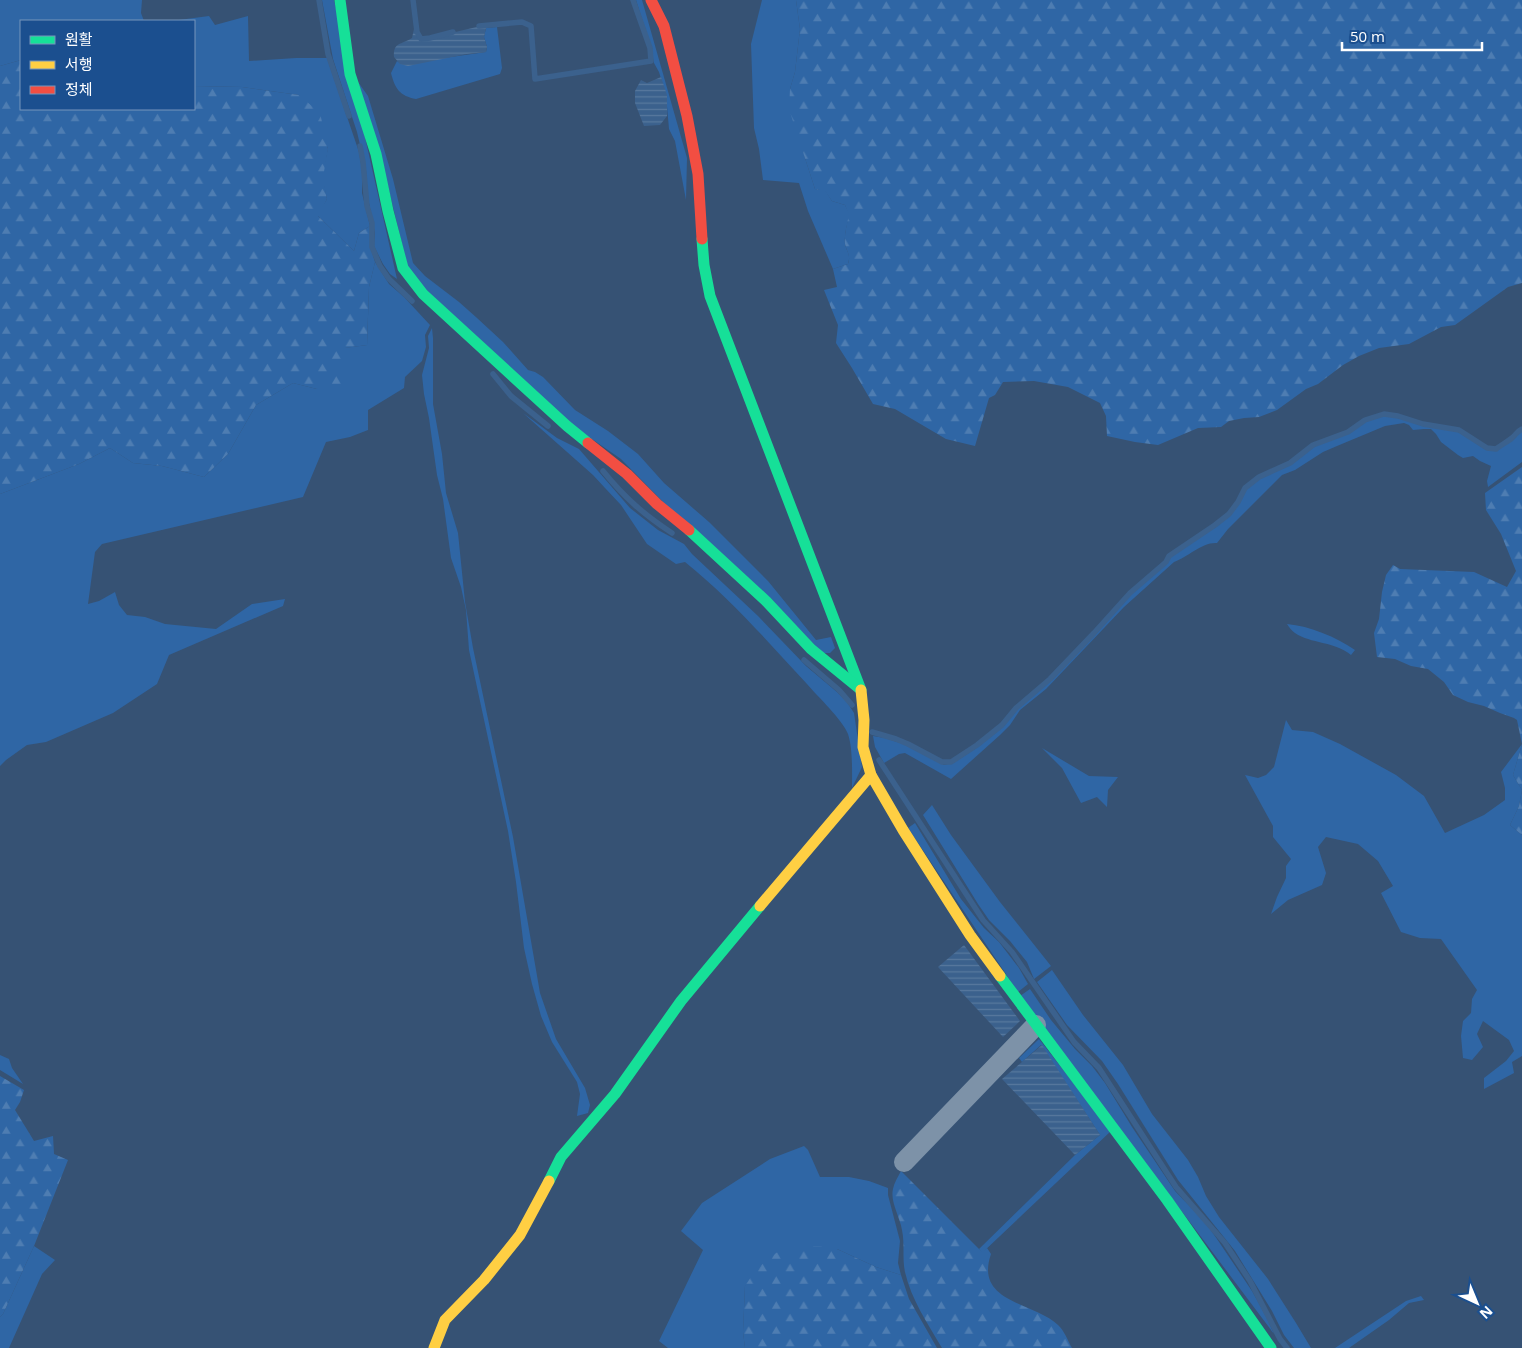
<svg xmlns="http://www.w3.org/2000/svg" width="1522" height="1348" viewBox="0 0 1522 1348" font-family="'Open Sans','Noto Sans KR',sans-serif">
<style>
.grass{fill:#2f66a5}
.forest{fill:url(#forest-firs)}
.water{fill:url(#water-rules)}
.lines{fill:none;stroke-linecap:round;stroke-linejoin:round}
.stream{stroke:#3b618d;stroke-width:5.5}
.street{stroke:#7d92a8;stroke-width:20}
.fast{stroke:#16e098;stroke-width:11}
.slow{stroke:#ffcf43;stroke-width:11}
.jam{stroke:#f24e42;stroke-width:11}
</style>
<defs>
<pattern id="forest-firs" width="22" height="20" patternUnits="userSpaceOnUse" patternTransform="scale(1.25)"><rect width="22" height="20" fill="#2f66a5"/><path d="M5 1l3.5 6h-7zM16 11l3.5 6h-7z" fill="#4e7db2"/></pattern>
<pattern id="water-rules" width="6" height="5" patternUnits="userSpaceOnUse" patternTransform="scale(1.25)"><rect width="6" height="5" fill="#3b618d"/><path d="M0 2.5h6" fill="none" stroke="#58799e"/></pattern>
</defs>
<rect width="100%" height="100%" fill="#365274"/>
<g class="grass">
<path d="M 0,0 L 142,0 L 141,13 L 144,21 L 21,21 L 21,60 L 0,66 Z"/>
<path d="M 322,0 L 334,0 L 397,279 L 390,274 L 383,264 L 374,246 L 375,233 L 368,198 L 366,170 L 357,132 L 333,59 Z"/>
<path d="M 636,0 L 642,0 L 687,158 L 686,200 L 675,141 L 669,129 L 666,95 L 659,72 L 654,63 L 650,44 Z"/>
<path d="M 762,0 L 796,0 L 800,29 L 795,72 L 790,89 L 805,158 L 815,189 L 825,190 L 832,201 L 845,205 L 850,215 C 847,224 844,234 845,244 C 847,253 851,254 848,264 L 833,269 L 808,211 L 799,183 L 763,180 L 759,149 L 754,128 L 751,44 Z"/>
<path d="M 209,16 L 215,25 L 248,16 L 249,61 L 296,58 L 327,58 L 359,152 L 362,170 L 362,193 L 370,226 L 359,233 L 354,251 L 317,215 L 327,199 L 322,177 L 328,148 L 299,95 L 242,87 L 194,86 L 194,21 L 171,21 Z"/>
<path d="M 497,27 L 502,68 L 500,74 L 416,99 C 400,96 395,89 391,73 L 397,61 L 401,64 L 486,52 L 487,47 L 484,37 L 486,28 Z"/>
<path d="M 358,82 L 368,96 L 393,179 L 413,263 L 425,276 L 459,302 L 477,318 L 503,342 L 528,370 L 535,372 L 543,377 L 575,410 L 608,431 L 638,454 L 664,483 L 709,522 L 768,581 L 816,640 L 831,637 L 835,648 L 830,653 L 822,653 L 771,599 L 693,527 L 667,506 L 621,459 L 576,428 L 416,281 L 408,268 L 379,150 Z"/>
<path d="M 375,262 L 389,284 L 404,297 L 430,325 L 425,335 L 426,347 L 422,361 L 405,377 L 404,388 L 368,410 L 368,430 L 350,437 L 326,442 L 303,497 L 102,544 L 95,552 L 88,604 L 99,601 L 115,592 L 119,605 L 127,615 L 145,617 L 165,624 L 216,629 L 252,604 L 285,599 L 283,606 L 169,655 L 157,684 L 113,713 L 46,742 L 27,745 L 6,760 L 0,766 L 0,494 L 79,464 L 110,448 L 133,463 L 162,466 L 204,477 L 228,454 L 256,405 L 293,383 L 317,389 L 344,348 L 367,345 L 369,287 Z"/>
<path d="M 432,328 L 433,338 L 433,404 L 442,454 L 446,493 L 458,533 L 465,602 L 473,648 L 513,837 L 540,993 L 556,1039 L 585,1088 L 590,1105 L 588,1113 L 577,1116 L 580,1094 L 577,1082 L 552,1042 L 541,1016 L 532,984 L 524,948 L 516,882 L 508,831 L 469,650 L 466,610 L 461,587 L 451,558 L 443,499 L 437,475 L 429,418 L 424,394 L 422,375 L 429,348 L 428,336 Z"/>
<path d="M 523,413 L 557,438 L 579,449 L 630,508 L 658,530 L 684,544 L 692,554 L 758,616 L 806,666 L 837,692 L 847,702 L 854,713 L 862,767 L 852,788 C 852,773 853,749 848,734 C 842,719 818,697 807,684 C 768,642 730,598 685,562 L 676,564 L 647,544 L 621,505 L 605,488 L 593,475 Z"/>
<path d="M 1384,415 L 1398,418 L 1442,429 L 1458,432 L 1487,449 L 1496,450 C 1501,446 1507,443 1512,440 C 1517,436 1516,433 1522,430 L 1522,462 L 1488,487 L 1487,481 L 1491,466 L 1480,461 L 1473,456 L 1463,458 L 1458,455 L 1441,442 L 1436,434 L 1431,429 L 1424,429 L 1413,430 L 1409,425 L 1404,423 L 1385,426 L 1337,446 L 1323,452 L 1295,470 L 1282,475 L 1228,529 L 1217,543 C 1202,542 1188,557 1174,562 L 1124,607 L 1046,689 L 1020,710 L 1010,725 L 1000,735 L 951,779 L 905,753 L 899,754 L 884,763 L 875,747 L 873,736 L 885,738 L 909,746 L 944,765 L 953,763 L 979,746 L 1003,727 L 1017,709 L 1051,680 L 1095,635 L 1131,593 L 1168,562 L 1171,556 L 1216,527 L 1230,515 L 1239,502 L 1246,488 L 1260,478 L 1290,463 L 1313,446 L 1348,433 L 1366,421 Z"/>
<path d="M 1287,624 C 1310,626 1336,637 1355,650 L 1351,655 C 1334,641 1311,644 1295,633 C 1292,631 1289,627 1287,624 Z"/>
<path d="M 1286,720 L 1292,730 L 1313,732 L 1340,744 L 1396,775 L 1424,796 L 1445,833 L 1484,815 L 1505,800 L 1505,788 L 1501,772 L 1522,744 L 1513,775 L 1522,790 L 1519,806 L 1510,825 L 1522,835 L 1522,1056 L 1512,1062 L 1514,1073 L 1484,1089 L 1484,1078 L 1506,1061 L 1514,1051 L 1509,1040 L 1483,1021 L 1477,1034 L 1483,1047 L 1472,1060 L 1463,1058 L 1461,1036 L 1463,1021 L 1471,1013 L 1472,999 L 1477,990 L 1441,939 L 1420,938 L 1401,932 L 1381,893 L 1393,886 L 1378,861 L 1358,844 L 1326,837 L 1318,847 L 1326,873 L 1322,885 L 1288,900 L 1271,914 L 1277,897 L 1286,878 L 1286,866 L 1291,859 L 1273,837 L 1273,826 L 1245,775 L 1258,778 L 1266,775 L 1274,767 Z"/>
<path d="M 1042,748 L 1089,776 L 1118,777 L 1108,790 L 1107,807 L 1097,797 L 1081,803 L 1062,768 Z"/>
<path d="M 932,805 L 951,835 L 1000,902 L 1051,966 L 1034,979 L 1027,962 L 1010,941 L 989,920 L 978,904 L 923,815 Z"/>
<path d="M 915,823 L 961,899 L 984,928 L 999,942 L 1019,968 L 1028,984 L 1018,992 L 908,828 Z"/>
<path d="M 1052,970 L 1083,1015 L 1123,1065 L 1152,1114 L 1188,1160 L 1198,1177 L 1206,1196 L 1219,1217 L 1268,1279 L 1296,1323 L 1311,1348 L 1294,1348 L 1284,1335 L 1272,1311 L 1235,1251 L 1178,1180 L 1118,1084 L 1102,1061 L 1067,1025 L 1037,982 Z"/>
<path d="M 1030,989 L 1051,1020 L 1075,1049 L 1092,1066 L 1105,1083 L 1132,1127 L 1175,1191 L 1205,1222 L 1217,1239 L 1252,1291 L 1266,1316 L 1274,1334 L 1020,996 Z"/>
<path d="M 1039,1039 L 1111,1131 L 982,1253 L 979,1249 L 1075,1155 L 1100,1135 L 1041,1045 L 1022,1062 L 1019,1058 Z"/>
<path d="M 0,1055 L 9,1059 L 12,1068 L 23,1084 L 0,1070 Z"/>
<path d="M 804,1146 L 808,1150 L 820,1177 L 849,1177 L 869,1181 L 888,1188 L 888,1195 L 900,1241 L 898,1263 L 901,1275 L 876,1267 L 837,1249 L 745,1286 L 743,1332 L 745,1348 L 668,1348 L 659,1341 L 703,1250 L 681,1231 L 702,1203 L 770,1159 Z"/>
<path d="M 34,1246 L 55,1260 L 42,1274 L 9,1348 L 0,1348 L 0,1317 L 3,1314 Z"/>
<path d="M 1421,1296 L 1424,1300 L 1409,1303 L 1389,1320 L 1349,1348 L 1335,1348 L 1406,1301 Z"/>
</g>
<g class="forest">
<path d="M 796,0 L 1522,0 L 1522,283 L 1508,287 L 1455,325 L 1441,327 L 1409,344 L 1379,348 L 1359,356 L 1343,365 L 1318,384 L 1306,389 L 1277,410 L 1259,417 L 1244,418 L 1229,421 L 1221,427 L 1198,428 L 1158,445 L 1135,442 L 1107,436 L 1106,416 L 1100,403 L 1068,387 L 1034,381 L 1003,382 L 995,395 L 989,398 L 975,446 L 946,439 L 895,409 L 873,404 L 852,368 L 836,343 L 838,325 L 824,290 L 837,287 L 833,269 L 848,264 C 851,256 847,252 845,244 C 844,234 847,224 849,215 L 845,205 L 832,201 L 825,191 L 815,189 L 789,109 L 790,89 L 795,72 L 800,29 Z"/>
<path d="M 21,60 L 21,109 L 194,109 L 194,86 L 242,87 L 299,95 L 320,113 L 328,149 L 323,177 L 327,199 L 318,216 L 354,251 L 359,233 L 370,226 L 370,246 L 375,262 L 369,287 L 367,345 L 345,348 L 341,385 L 317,389 L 293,383 L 256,405 L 228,454 L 204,477 L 162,466 L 133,463 L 110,448 L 79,464 L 0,494 L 0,66 Z"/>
<path d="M 1522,467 L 1522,835 L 1510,825 L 1519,806 L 1522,790 L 1513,775 L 1522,744 L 1517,720 L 1514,718 L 1500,713 L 1484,706 L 1468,702 L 1453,695 L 1444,682 L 1428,669 L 1411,666 L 1395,659 L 1377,657 L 1374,633 L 1379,619 L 1382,592 L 1386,575 L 1393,565 L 1400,569 L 1474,572 L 1507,587 L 1516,571 L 1501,534 L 1486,510 L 1485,493 Z"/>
<path d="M 0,1076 L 24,1090 L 20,1102 L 15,1110 L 34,1141 L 53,1136 L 54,1154 L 68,1160 L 34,1246 L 3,1314 L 0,1317 Z"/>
<path d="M 901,1171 L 982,1252 L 987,1248 L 991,1254 C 974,1303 1034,1302 1058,1325 C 1064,1330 1068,1341 1072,1348 L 942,1348 C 928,1324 911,1299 905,1272 C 902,1258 905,1244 902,1230 C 900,1217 890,1202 893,1189 C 894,1183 898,1177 901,1171 Z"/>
<path d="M 798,1246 L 820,1246 L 837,1249 L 876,1267 L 901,1275 L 909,1299 L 937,1348 L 745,1348 L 743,1332 L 745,1286 L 757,1268 L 780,1250 Z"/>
</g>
<g class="water">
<path d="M 485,25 L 486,28 L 484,37 L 487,47 L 486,52 L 467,54 L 408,66 L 400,64 L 394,57 C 393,42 401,45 412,38 L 414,29 L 421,39 L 430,38 Z"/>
<path d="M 661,77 L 667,95 L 667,116 L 660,125 L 644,126 L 635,103 L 635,91 L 641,80 L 647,83 Z"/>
<path d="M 964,945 L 1020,1021 L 1003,1037 L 938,967 Z"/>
<path d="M 1042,1045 L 1100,1135 L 1075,1155 L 1002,1079 Z"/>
</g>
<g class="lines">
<g class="stream">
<path d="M 319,0 L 328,54 L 349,116"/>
<path d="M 413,0 L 417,32 L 421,39 L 430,38 L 453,32"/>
<path d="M 479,26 L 522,22 L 531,26 L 535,79 L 651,61 L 650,48 L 633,0"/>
<path d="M 360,146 L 363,162 L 367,206 L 372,223 L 372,247 L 380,266 L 389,279 L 412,301"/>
<path d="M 493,374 L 511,396 L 548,426"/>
<path d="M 603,471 C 624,497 643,514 672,533"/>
<path d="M 804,660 L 839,690 L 852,705"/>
<path d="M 872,732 L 896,739 L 908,744 L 942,762 L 951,762 L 977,745 L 1002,725 L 1016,708 L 1050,679 L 1094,633 L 1130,593 L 1166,562 L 1169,556 L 1215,525 L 1229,514 L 1238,502 L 1245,488 L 1259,477 L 1290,463 L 1313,445 L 1348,432 L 1365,420 L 1384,414 L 1398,416 L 1423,424 L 1459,430 L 1487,448 L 1496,449 C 1501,445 1507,442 1512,438 C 1516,435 1516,432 1522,429"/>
<path d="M 879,760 L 983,920 L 1012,952 L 1074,1042 L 1099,1068 L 1176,1187 L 1225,1243 L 1250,1281 L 1280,1339 L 1287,1348"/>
</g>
<path class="street" d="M 904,1162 L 1036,1025"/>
<g class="fast">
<path d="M 340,0 L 350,74 L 376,154 L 388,211 L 403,268 L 423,294 L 567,426 L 588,443"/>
<path d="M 702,239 L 704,265 L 710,296 L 861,690"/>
<path d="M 689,530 L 766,601 L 811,649 L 860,689"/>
<path d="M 1000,976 L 1167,1200 L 1271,1348"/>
<path d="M 549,1181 L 561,1157 L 615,1094 L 681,1001 L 760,906"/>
</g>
<g class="slow">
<path d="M 861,690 L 864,720 L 863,747 L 871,775 L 903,830 L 970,935 L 1000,976"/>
<path d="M 760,906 L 871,775"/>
<path d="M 434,1348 L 445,1320 L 484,1280 L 520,1235 L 549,1181"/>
</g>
<g class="jam">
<path d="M 651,0 L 664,26 L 687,116 L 698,174 L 702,239"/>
<path d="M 588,443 L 627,474 L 657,504 L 689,530"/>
</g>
</g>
<rect x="20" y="20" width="175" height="90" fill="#1b4f8f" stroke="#7695bc"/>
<rect x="30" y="36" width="25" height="8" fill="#16e098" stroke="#7695bc"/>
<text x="65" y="45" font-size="15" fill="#ffffff">원활</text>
<rect x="30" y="61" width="25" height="8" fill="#ffcf43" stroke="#7695bc"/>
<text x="65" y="70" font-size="15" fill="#ffffff">서행</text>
<rect x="30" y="86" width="25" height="8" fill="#f24e42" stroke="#7695bc"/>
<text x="65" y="95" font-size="15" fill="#ffffff">정체</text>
<g transform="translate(1477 1303) rotate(136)" stroke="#1b4f8f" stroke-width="4" paint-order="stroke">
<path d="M0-4L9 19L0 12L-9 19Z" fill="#ffffff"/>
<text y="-8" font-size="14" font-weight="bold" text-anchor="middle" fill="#ffffff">N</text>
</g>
<path d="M1342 42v8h140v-8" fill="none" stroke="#ffffff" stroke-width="2.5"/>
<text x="1350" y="42" font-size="15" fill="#ffffff" stroke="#1b4f8f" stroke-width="4" paint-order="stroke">50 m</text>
</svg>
